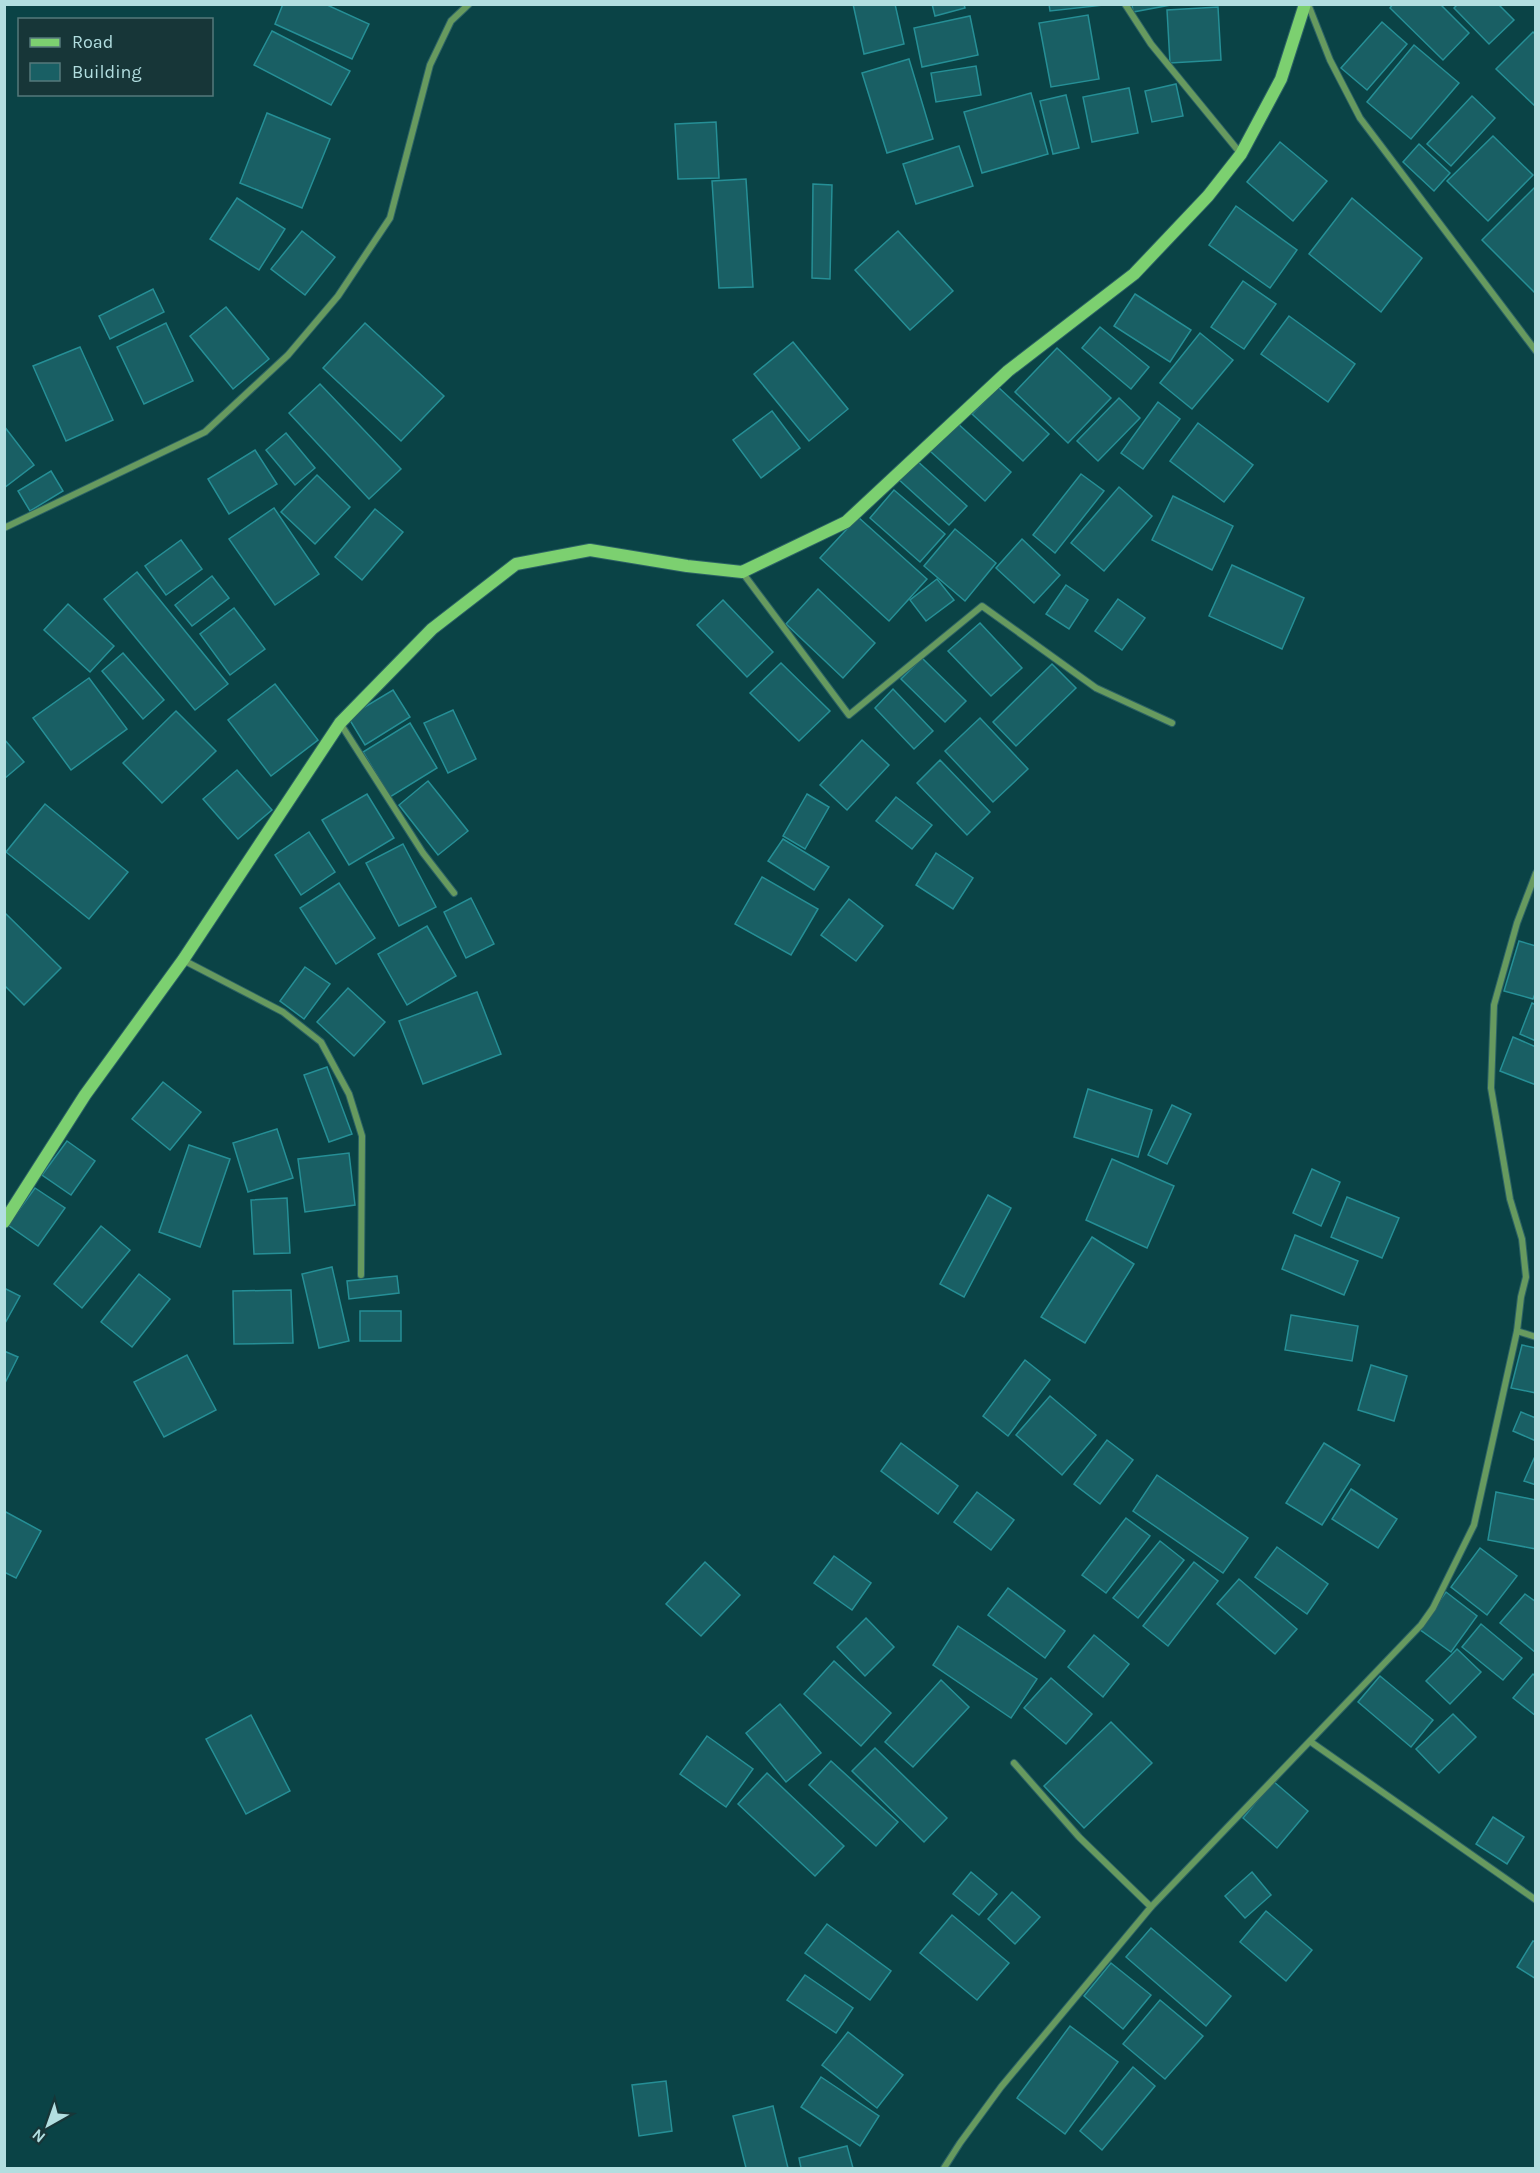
<svg xmlns="http://www.w3.org/2000/svg" width="1540" height="2173" viewBox="0 0 1540 2173" font-family="Karla,sans-serif">
<style>
.building{fill:#195f64;stroke:#268f96;stroke-width:1.5}
.lines{fill:none;stroke-linecap:round;stroke-linejoin:round}
.street-casing{stroke:#2c6265;stroke-width:8}
.secondary-casing{stroke:#2c6265;stroke-width:14}
.street{stroke:#679a5f;stroke-width:6}
.secondary{stroke:#7cd070;stroke-width:12}
</style>
<rect width="100%" height="100%" fill="#0a4346"/>
<g class="building">
<path d="M 283,4 L 325,4 L 369,24 L 352,59 L 275,24 Z"/>
<path d="M 853,4 L 895,4 L 904,44 L 864,54 Z"/>
<path d="M 932,4 L 964,4 L 965,8 L 935,16 Z"/>
<path d="M 1049,4 L 1103,4 L 1104,5 L 1050,11 Z"/>
<path d="M 1132,4 L 1176,4 L 1133,12 Z"/>
<path d="M 1393,4 L 1440,4 L 1469,33 L 1443,60 L 1390,8 Z"/>
<path d="M 1458,4 L 1498,4 L 1514,20 L 1489,44 L 1454,8 Z"/>
<path d="M 1218,7 L 1221,60 L 1170,63 L 1167,10 Z"/>
<path d="M 1088,15 L 1099,79 L 1051,87 L 1039,23 Z"/>
<path d="M 970,16 L 978,55 L 922,67 L 914,28 Z"/>
<path d="M 1382,22 L 1407,44 L 1367,90 L 1341,68 Z"/>
<path d="M 272,31 L 350,71 L 331,105 L 254,65 Z"/>
<path d="M 1533,32 L 1536,35 L 1536,107 L 1496,69 Z"/>
<path d="M 1414,45 L 1459,83 L 1411,139 L 1367,102 Z"/>
<path d="M 909,59 L 933,139 L 887,153 L 862,73 Z"/>
<path d="M 976,66 L 981,95 L 936,102 L 931,73 Z"/>
<path d="M 1176,84 L 1183,116 L 1152,122 L 1145,91 Z"/>
<path d="M 1129,88 L 1138,133 L 1092,142 L 1083,97 Z"/>
<path d="M 1031,93 L 1048,154 L 982,173 L 964,112 Z"/>
<path d="M 1066,95 L 1079,148 L 1053,154 L 1040,101 Z"/>
<path d="M 1472,96 L 1495,118 L 1451,166 L 1427,144 Z"/>
<path d="M 267,113 L 330,139 L 302,208 L 240,183 Z"/>
<path d="M 716,122 L 719,178 L 678,179 L 675,124 Z"/>
<path d="M 1493,136 L 1533,175 L 1488,221 L 1447,181 Z"/>
<path d="M 1280,142 L 1327,181 L 1293,221 L 1247,182 Z"/>
<path d="M 1419,144 L 1450,173 L 1434,191 L 1403,162 Z"/>
<path d="M 959,146 L 973,186 L 916,204 L 903,164 Z"/>
<path d="M 746,179 L 753,287 L 719,288 L 712,181 Z"/>
<path d="M 813,184 L 832,185 L 830,279 L 812,278 Z"/>
<path d="M 1536,186 L 1536,290 L 1534,292 L 1482,240 Z"/>
<path d="M 237,198 L 285,229 L 259,270 L 210,239 Z"/>
<path d="M 1352,198 L 1422,258 L 1381,312 L 1309,254 Z"/>
<path d="M 1236,206 L 1297,250 L 1270,288 L 1209,245 Z"/>
<path d="M 302,231 L 335,257 L 305,295 L 271,269 Z"/>
<path d="M 898,231 L 953,291 L 910,330 L 855,270 Z"/>
<path d="M 1243,281 L 1276,304 L 1244,349 L 1211,327 Z"/>
<path d="M 153,289 L 164,312 L 110,339 L 99,316 Z"/>
<path d="M 1135,294 L 1191,330 L 1170,362 L 1114,326 Z"/>
<path d="M 226,307 L 269,359 L 233,389 L 190,336 Z"/>
<path d="M 1289,316 L 1355,364 L 1328,402 L 1261,354 Z"/>
<path d="M 166,323 L 193,381 L 144,404 L 117,347 Z"/>
<path d="M 365,323 L 444,396 L 401,441 L 323,368 Z"/>
<path d="M 1100,327 L 1149,367 L 1131,389 L 1082,348 Z"/>
<path d="M 1200,333 L 1233,360 L 1192,409 L 1160,383 Z"/>
<path d="M 793,342 L 848,409 L 809,441 L 754,374 Z"/>
<path d="M 80,347 L 113,420 L 66,441 L 33,366 Z"/>
<path d="M 1057,348 L 1111,398 L 1068,443 L 1015,392 Z"/>
<path d="M 320,384 L 401,469 L 369,499 L 289,413 Z"/>
<path d="M 998,387 L 1049,434 L 1023,461 L 972,414 Z"/>
<path d="M 1119,398 L 1140,418 L 1098,461 L 1077,441 Z"/>
<path d="M 1158,402 L 1180,419 L 1143,469 L 1121,453 Z"/>
<path d="M 772,411 L 800,448 L 761,478 L 733,440 Z"/>
<path d="M 956,422 L 1011,472 L 985,501 L 930,451 Z"/>
<path d="M 1198,423 L 1253,465 L 1224,502 L 1170,461 Z"/>
<path d="M 4,426 L 34,465 L 4,488 Z"/>
<path d="M 286,433 L 315,468 L 295,485 L 266,450 Z"/>
<path d="M 255,450 L 277,484 L 229,514 L 208,479 Z"/>
<path d="M 915,459 L 967,506 L 949,525 L 897,478 Z"/>
<path d="M 51,471 L 63,491 L 30,511 L 18,491 Z"/>
<path d="M 1081,474 L 1104,491 L 1055,553 L 1033,535 Z"/>
<path d="M 317,475 L 350,507 L 315,544 L 281,512 Z"/>
<path d="M 1119,487 L 1152,516 L 1104,571 L 1071,543 Z"/>
<path d="M 894,490 L 945,534 L 920,562 L 870,518 Z"/>
<path d="M 1173,496 L 1233,526 L 1212,570 L 1152,540 Z"/>
<path d="M 274,508 L 319,574 L 275,605 L 229,539 Z"/>
<path d="M 375,509 L 403,532 L 362,580 L 335,557 Z"/>
<path d="M 858,517 L 927,579 L 889,621 L 820,558 Z"/>
<path d="M 955,529 L 996,563 L 965,601 L 924,566 Z"/>
<path d="M 1022,539 L 1060,575 L 1034,603 L 996,568 Z"/>
<path d="M 181,540 L 202,569 L 166,595 L 145,566 Z"/>
<path d="M 1232,565 L 1304,598 L 1282,649 L 1209,616 Z"/>
<path d="M 137,572 L 228,684 L 195,710 L 104,599 Z"/>
<path d="M 212,576 L 229,598 L 192,626 L 175,605 Z"/>
<path d="M 937,579 L 954,600 L 926,621 L 910,600 Z"/>
<path d="M 1066,585 L 1088,600 L 1069,629 L 1046,614 Z"/>
<path d="M 818,589 L 875,643 L 843,678 L 786,624 Z"/>
<path d="M 1118,599 L 1145,618 L 1122,650 L 1095,631 Z"/>
<path d="M 723,600 L 773,652 L 747,677 L 697,625 Z"/>
<path d="M 68,604 L 114,646 L 90,672 L 44,630 Z"/>
<path d="M 234,608 L 265,649 L 230,675 L 200,634 Z"/>
<path d="M 980,623 L 1022,668 L 991,696 L 948,651 Z"/>
<path d="M 123,653 L 164,700 L 143,719 L 102,671 Z"/>
<path d="M 922,658 L 966,701 L 945,722 L 901,679 Z"/>
<path d="M 781,663 L 830,711 L 799,741 L 750,693 Z"/>
<path d="M 1052,664 L 1076,688 L 1016,746 L 993,722 Z"/>
<path d="M 89,678 L 127,729 L 71,770 L 33,718 Z"/>
<path d="M 275,684 L 318,740 L 271,776 L 228,720 Z"/>
<path d="M 893,689 L 933,731 L 914,749 L 875,708 Z"/>
<path d="M 393,690 L 410,717 L 365,745 L 348,717 Z"/>
<path d="M 453,710 L 476,759 L 448,773 L 424,723 Z"/>
<path d="M 176,711 L 216,751 L 162,803 L 123,763 Z"/>
<path d="M 980,718 L 1028,769 L 993,802 L 945,751 Z"/>
<path d="M 410,723 L 437,768 L 390,797 L 363,752 Z"/>
<path d="M 4,739 L 24,762 L 4,779 Z"/>
<path d="M 862,740 L 889,765 L 847,810 L 820,785 Z"/>
<path d="M 940,760 L 990,812 L 967,835 L 917,783 Z"/>
<path d="M 237,770 L 272,810 L 238,839 L 203,799 Z"/>
<path d="M 428,781 L 468,831 L 438,855 L 399,805 Z"/>
<path d="M 367,794 L 394,838 L 349,865 L 322,820 Z"/>
<path d="M 807,794 L 829,807 L 805,849 L 783,836 Z"/>
<path d="M 896,797 L 932,825 L 912,849 L 876,821 Z"/>
<path d="M 45,804 L 128,872 L 89,919 L 6,852 Z"/>
<path d="M 309,832 L 335,872 L 301,895 L 275,855 Z"/>
<path d="M 783,839 L 829,867 L 814,890 L 768,861 Z"/>
<path d="M 403,844 L 436,907 L 399,926 L 366,863 Z"/>
<path d="M 936,853 L 973,878 L 953,909 L 916,885 Z"/>
<path d="M 762,877 L 818,909 L 791,955 L 735,924 Z"/>
<path d="M 339,883 L 375,938 L 336,964 L 300,908 Z"/>
<path d="M 471,898 L 494,944 L 466,958 L 444,912 Z"/>
<path d="M 849,899 L 883,926 L 856,961 L 821,935 Z"/>
<path d="M 4,912 L 61,968 L 24,1005 L 4,985 Z"/>
<path d="M 427,926 L 456,976 L 407,1005 L 378,954 Z"/>
<path d="M 1519,941 L 1536,946 L 1536,991 L 1533,999 L 1504,991 Z"/>
<path d="M 305,967 L 330,984 L 304,1019 L 280,1001 Z"/>
<path d="M 348,988 L 385,1022 L 354,1056 L 317,1022 Z"/>
<path d="M 477,992 L 501,1054 L 423,1084 L 399,1021 Z"/>
<path d="M 1532,1003 L 1536,1005 L 1536,1041 L 1520,1034 Z"/>
<path d="M 1513,1037 L 1536,1047 L 1536,1085 L 1500,1071 Z"/>
<path d="M 327,1067 L 352,1134 L 329,1142 L 304,1075 Z"/>
<path d="M 163,1082 L 201,1112 L 170,1150 L 132,1119 Z"/>
<path d="M 1088,1089 L 1152,1110 L 1138,1157 L 1074,1137 Z"/>
<path d="M 1172,1105 L 1191,1114 L 1167,1164 L 1148,1155 Z"/>
<path d="M 277,1129 L 293,1178 L 248,1192 L 233,1143 Z"/>
<path d="M 67,1141 L 95,1161 L 71,1195 L 42,1175 Z"/>
<path d="M 189,1145 L 230,1159 L 200,1247 L 159,1232 Z"/>
<path d="M 349,1153 L 355,1205 L 305,1212 L 298,1159 Z"/>
<path d="M 1112,1159 L 1174,1186 L 1147,1248 L 1086,1220 Z"/>
<path d="M 1312,1169 L 1340,1182 L 1321,1226 L 1293,1213 Z"/>
<path d="M 35,1188 L 65,1208 L 38,1246 L 8,1225 Z"/>
<path d="M 988,1195 L 1011,1208 L 964,1297 L 940,1284 Z"/>
<path d="M 1347,1197 L 1399,1218 L 1382,1258 L 1331,1237 Z"/>
<path d="M 287,1198 L 290,1253 L 254,1254 L 251,1200 Z"/>
<path d="M 101,1226 L 130,1250 L 82,1308 L 54,1284 Z"/>
<path d="M 1295,1235 L 1358,1261 L 1344,1295 L 1282,1269 Z"/>
<path d="M 1092,1237 L 1134,1264 L 1085,1343 L 1041,1317 Z"/>
<path d="M 332,1267 L 349,1341 L 319,1348 L 302,1274 Z"/>
<path d="M 139,1274 L 170,1299 L 132,1347 L 101,1322 Z"/>
<path d="M 397,1276 L 399,1293 L 349,1299 L 347,1281 Z"/>
<path d="M 4,1288 L 20,1296 L 4,1325 Z"/>
<path d="M 291,1290 L 293,1343 L 234,1344 L 233,1291 Z"/>
<rect x="360" y="1311" width="41" height="30"/>
<path d="M 1291,1315 L 1358,1326 L 1352,1361 L 1285,1350 Z"/>
<path d="M 1522,1345 L 1536,1348 L 1536,1393 L 1511,1388 Z"/>
<path d="M 4,1351 L 18,1357 L 4,1385 Z"/>
<path d="M 187,1355 L 216,1410 L 164,1437 L 134,1382 Z"/>
<path d="M 1025,1360 L 1050,1380 L 1008,1436 L 983,1416 Z"/>
<path d="M 1371,1365 L 1407,1376 L 1394,1421 L 1358,1410 Z"/>
<path d="M 1050,1396 L 1096,1435 L 1062,1475 L 1016,1435 Z"/>
<path d="M 1521,1412 L 1536,1418 L 1536,1441 L 1513,1431 Z"/>
<path d="M 1107,1440 L 1133,1460 L 1100,1504 L 1074,1484 Z"/>
<path d="M 901,1443 L 958,1486 L 938,1514 L 881,1471 Z"/>
<path d="M 1324,1443 L 1360,1465 L 1322,1525 L 1286,1503 Z"/>
<path d="M 1536,1454 L 1536,1485 L 1524,1481 Z"/>
<path d="M 1157,1475 L 1248,1538 L 1223,1573 L 1133,1511 Z"/>
<path d="M 1351,1489 L 1397,1519 L 1378,1548 L 1332,1519 Z"/>
<path d="M 977,1492 L 1014,1520 L 991,1550 L 954,1522 Z"/>
<path d="M 1496,1492 L 1536,1500 L 1536,1549 L 1488,1540 Z"/>
<path d="M 4,1511 L 41,1531 L 16,1578 L 4,1572 Z"/>
<path d="M 1126,1518 L 1150,1536 L 1106,1593 L 1082,1575 Z"/>
<path d="M 1160,1541 L 1184,1560 L 1138,1618 L 1113,1598 Z"/>
<path d="M 1277,1547 L 1328,1584 L 1307,1614 L 1255,1577 Z"/>
<path d="M 1480,1548 L 1517,1576 L 1487,1615 L 1451,1587 Z"/>
<path d="M 834,1556 L 871,1583 L 852,1610 L 814,1583 Z"/>
<path d="M 705,1562 L 740,1595 L 701,1636 L 666,1604 Z"/>
<path d="M 1194,1562 L 1218,1581 L 1168,1646 L 1143,1626 Z"/>
<path d="M 1239,1579 L 1297,1629 L 1275,1654 L 1217,1604 Z"/>
<path d="M 1008,1588 L 1065,1631 L 1045,1658 L 988,1615 Z"/>
<path d="M 1446,1592 L 1477,1616 L 1451,1652 L 1419,1629 Z"/>
<path d="M 1525,1594 L 1536,1602 L 1536,1653 L 1500,1623 Z"/>
<path d="M 866,1618 L 894,1647 L 865,1676 L 837,1647 Z"/>
<path d="M 1481,1624 L 1522,1658 L 1503,1680 L 1462,1647 Z"/>
<path d="M 958,1626 L 1037,1679 L 1011,1718 L 933,1665 Z"/>
<path d="M 1094,1635 L 1129,1664 L 1103,1697 L 1068,1667 Z"/>
<path d="M 1457,1649 L 1481,1672 L 1450,1704 L 1426,1681 Z"/>
<path d="M 834,1661 L 891,1713 L 861,1746 L 804,1694 Z"/>
<path d="M 1533,1674 L 1536,1677 L 1536,1716 L 1513,1698 Z"/>
<path d="M 1380,1676 L 1433,1720 L 1411,1747 L 1358,1702 Z"/>
<path d="M 1051,1678 L 1092,1714 L 1066,1744 L 1024,1708 Z"/>
<path d="M 941,1680 L 969,1707 L 913,1767 L 885,1742 Z"/>
<path d="M 780,1704 L 821,1753 L 786,1782 L 746,1733 Z"/>
<path d="M 1453,1714 L 1476,1737 L 1439,1773 L 1416,1749 Z"/>
<path d="M 251,1715 L 290,1791 L 246,1814 L 206,1739 Z"/>
<path d="M 1111,1722 L 1152,1763 L 1084,1828 L 1044,1786 Z"/>
<path d="M 707,1736 L 753,1769 L 726,1807 L 680,1774 Z"/>
<path d="M 875,1748 L 947,1818 L 924,1842 L 852,1771 Z"/>
<path d="M 831,1761 L 898,1822 L 876,1846 L 809,1785 Z"/>
<path d="M 767,1773 L 844,1846 L 815,1876 L 738,1804 Z"/>
<path d="M 1273,1781 L 1308,1811 L 1277,1848 L 1243,1818 Z"/>
<path d="M 1493,1817 L 1524,1837 L 1507,1864 L 1476,1844 Z"/>
<path d="M 971,1872 L 997,1894 L 979,1915 L 953,1894 Z"/>
<path d="M 1252,1872 L 1271,1895 L 1245,1918 L 1225,1896 Z"/>
<path d="M 1012,1892 L 1040,1917 L 1015,1944 L 988,1919 Z"/>
<path d="M 1266,1911 L 1312,1950 L 1286,1981 L 1240,1942 Z"/>
<path d="M 952,1915 L 1009,1963 L 977,2000 L 920,1953 Z"/>
<path d="M 827,1924 L 891,1971 L 870,2000 L 805,1953 Z"/>
<path d="M 1151,1928 L 1231,1996 L 1206,2026 L 1126,1957 Z"/>
<path d="M 1533,1941 L 1536,1942 L 1536,1979 L 1517,1967 Z"/>
<path d="M 1111,1963 L 1151,1995 L 1123,2029 L 1084,1996 Z"/>
<path d="M 805,1975 L 853,2008 L 836,2033 L 787,2000 Z"/>
<path d="M 1160,2000 L 1203,2036 L 1165,2079 L 1123,2044 Z"/>
<path d="M 1070,2026 L 1118,2062 L 1065,2134 L 1017,2098 Z"/>
<path d="M 848,2032 L 903,2075 L 877,2108 L 822,2065 Z"/>
<path d="M 1133,2067 L 1155,2086 L 1102,2150 L 1080,2131 Z"/>
<path d="M 821,2077 L 879,2116 L 860,2146 L 801,2107 Z"/>
<path d="M 666,2081 L 672,2131 L 639,2136 L 632,2085 Z"/>
<path d="M 773,2106 L 788,2168 L 746,2168 L 733,2116 Z"/>
<path d="M 847,2146 L 853,2168 L 801,2168 L 799,2158 Z"/>
</g>
<g class="lines">
<g class="street-casing">
<g id="street">
<path d="M 1125,4 L 1151,44 L 1241,154"/>
<path d="M 1308,4 L 1330,60 L 1360,118 L 1536,351"/>
<path d="M 4,528 L 205,432 L 288,355 L 338,296 L 390,218 L 430,65 L 451,21 L 469,4"/>
<path d="M 742,572 L 849,715 L 982,606 L 1096,688 L 1172,723"/>
<path d="M 340,723 L 423,853 L 454,893"/>
<path d="M 183,960 L 283,1012 L 321,1042 L 349,1094 L 362,1136 L 361,1275"/>
<path d="M 1517,1331 L 1536,1337"/>
<path d="M 1311,1742 L 1536,1900"/>
<path d="M 1014,1763 L 1079,1837 L 1151,1907"/>
<path d="M 944,2168 L 960,2143 L 1001,2087 L 1151,1907 L 1421,1625 L 1433,1608 L 1474,1525 L 1517,1331 L 1521,1297 L 1526,1277 L 1522,1239 L 1510,1199 L 1491,1088 L 1494,1005 L 1517,923 L 1536,873"/>
</g>
</g>
<g class="secondary-casing">
<path id="secondary" d="M 4,1222 L 85,1095 L 183,960 L 340,723 L 432,629 L 516,564 L 590,550 L 687,566 L 742,572 L 846,522 L 1008,371 L 1134,274 L 1208,196 L 1241,154 L 1281,79 L 1305,4"/>
</g>
<use href="#street" class="street"/>
<use href="#secondary" class="secondary"/>
</g>
<rect width="1540" height="2173" fill="none" stroke="#b2dee0" stroke-width="12"/>
<rect x="18" y="18" width="195" height="78" fill="#173638" stroke="#55797b" stroke-width="1.5"/>
<rect x="30" y="38" width="30" height="9" fill="#7cd070" stroke="#55797b" stroke-width="1.5"/>
<text x="72" y="48" font-size="18" fill="#b2dee0">Road</text>
<rect x="30" y="63" width="30" height="18" fill="#195f64" stroke="#55797b" stroke-width="1.5"/>
<text x="72" y="78" font-size="18" fill="#b2dee0">Building</text>
<g transform="translate(48 2125) rotate(220)" stroke="#173638" stroke-width="4.5" paint-order="stroke">
<path d="M0-4.5L10 22L0 15L-10 22Z" fill="#b2dee0"/>
<text y="-9" font-size="16" font-weight="bold" text-anchor="middle" fill="#b2dee0">N</text>
</g>
</svg>
